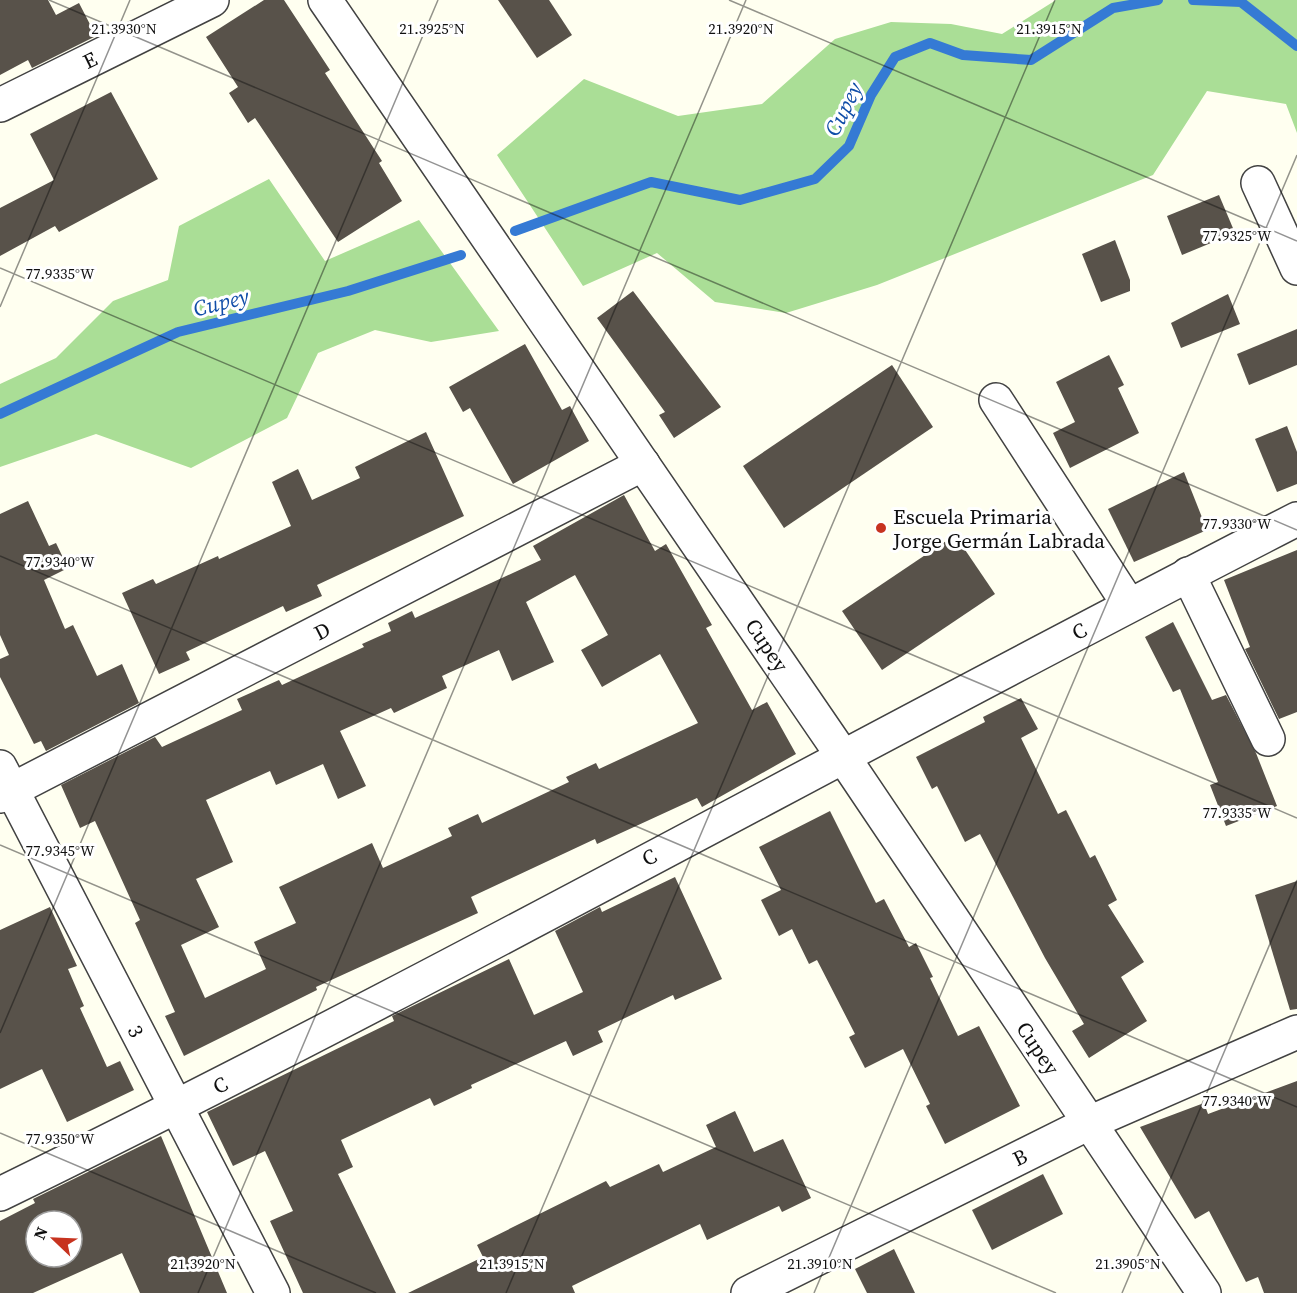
<svg xmlns="http://www.w3.org/2000/svg" width="1297" height="1293" viewBox="0 0 1297 1293" font-family="'Source Serif 4',serif">
<style>
.forest{fill:#aade96}
.lines{fill:none;stroke-linecap:round;stroke-linejoin:round}
.stream{stroke:#357ad4;stroke-width:10}
.building{fill:#58524a;fill-rule:evenodd}
.minor-casing{stroke:#424242;stroke-width:36}
.minor{stroke:#fff;stroke-width:33}
.ticks{fill:none;stroke:#0f0f0f;stroke-width:1.5;stroke-opacity:0.45}
.poi-dot{fill:#c7331f;stroke:#fff;stroke-width:2}
.labels{text-anchor:middle;dominant-baseline:central;stroke-width:6;stroke-linejoin:round;paint-order:stroke}
.street-label{font-size:21px;fill:#0f0f0f;stroke:#fff}
.poi-label{font-size:21px;fill:#0f0f0f;stroke:#fff;text-anchor:start}
.water-label{font-size:22px;font-style:italic;fill:#104da8;stroke:#fff}
.ticks-label{font-size:15px;text-anchor:middle;fill:#0f0f0f;stroke:#fff;stroke-width:6;stroke-linejoin:round;paint-order:stroke}
</style>
<rect width="100%" height="100%" fill="#fffff0"/>
<g class="forest">
<path d="M 1056,0 L 1297,0 L 1297,133 L 1286,104 L 1207,91 L 1153,175 L 877,285 L 786,313 L 715,302 L 657,253 L 583,286 L 497,155 L 584,79 L 678,116 L 762,104 L 835,39 L 891,22 L 951,24 L 1002,34 Z"/>
<path d="M 269,179 L 325,261 L 419,220 L 499,331 L 431,342 L 375,330 L 318,353 L 287,418 L 191,468 L 96,434 L 0,467 L 0,384 L 56,358 L 113,301 L 168,280 L 179,226 Z"/>
</g>
<g class="lines">
<g class="stream">
<path d="M 1193,0 L 1241,2 L 1297,46"/>
<path d="M 515,231 L 651,182 L 740,200 L 815,179 L 849,146 L 871,95 L 895,57 L 930,43 L 963,55 L 1031,60 L 1113,8 L 1158,0"/>
<path d="M 0,414 L 178,332 L 348,291 L 461,255"/>
</g>
</g>
<g class="building">
<path d="M 0,0 L 48,0 L 56,15 L 79,3 L 96,36 L 32,68 L 28,60 L 0,75 Z"/>
<path d="M 264,0 L 284,0 L 330,70 L 325,73 L 382,161 L 379,163 L 402,201 L 338,242 L 255,118 L 248,123 L 229,93 L 238,87 L 206,37 Z"/>
<path d="M 498,0 L 549,0 L 572,35 L 537,58 Z"/>
<path d="M 111,92 L 158,179 L 59,232 L 55,226 L 0,256 L 0,208 L 54,180 L 30,134 Z"/>
<path d="M 1219,195 L 1235,233 L 1182,255 L 1167,216 Z"/>
<path d="M 1115,240 L 1130,280 L 1130,291 L 1101,302 L 1082,254 Z"/>
<path d="M 633,291 L 721,407 L 674,438 L 659,415 L 665,412 L 597,318 Z"/>
<path d="M 1228,294 L 1240,324 L 1181,348 L 1171,323 Z"/>
<path d="M 1297,329 L 1297,365 L 1249,385 L 1237,354 Z"/>
<path d="M 525,344 L 562,410 L 570,406 L 589,441 L 513,484 L 470,408 L 463,412 L 449,387 Z"/>
<path d="M 1109,355 L 1124,385 L 1118,388 L 1139,433 L 1070,468 L 1053,433 L 1075,422 L 1056,382 Z"/>
<path d="M 892,365 L 933,427 L 784,528 L 743,466 Z"/>
<path d="M 1287,426 L 1297,452 L 1297,484 L 1277,492 L 1255,439 Z"/>
<path d="M 426,432 L 464,516 L 317,585 L 322,596 L 286,612 L 283,606 L 186,652 L 190,660 L 159,674 L 122,593 L 153,579 L 156,584 L 218,556 L 219,559 L 291,526 L 272,482 L 298,469 L 312,500 L 360,478 L 355,467 Z"/>
<path d="M 1184,472 L 1207,530 L 1134,562 L 1108,509 Z"/>
<path d="M 624,495 L 655,551 L 666,544 L 712,625 L 706,628 L 752,710 L 767,702 L 796,754 L 702,807 L 697,798 L 597,844 L 595,839 L 471,897 L 478,913 L 316,987 L 317,990 L 184,1056 L 165,1016 L 175,1012 L 135,923 L 140,920 L 116,867 L 95,821 L 80,828 L 61,785 L 155,737 L 162,747 L 242,710 L 237,699 L 279,680 L 282,685 L 364,647 L 362,644 L 391,631 L 388,623 L 412,611 L 415,618 L 541,560 L 533,546 ZM 575,575 L 608,635 L 581,650 L 602,687 L 660,654 L 698,723 L 599,769 L 596,763 L 566,777 L 569,782 L 482,823 L 478,814 L 448,828 L 452,836 L 383,868 L 372,843 L 279,887 L 296,923 L 254,942 L 266,969 L 205,998 L 181,945 L 219,927 L 196,879 L 233,862 L 206,800 L 270,771 L 276,785 L 323,764 L 338,799 L 366,786 L 340,731 L 391,708 L 394,713 L 447,688 L 442,676 L 499,650 L 512,681 L 554,662 L 526,602 Z"/>
<path d="M 28,501 L 49,546 L 56,543 L 68,568 L 44,580 L 65,629 L 73,625 L 97,676 L 122,664 L 139,703 L 46,751 L 41,741 L 34,744 L 0,677 L 0,659 L 9,655 L 0,635 L 0,514 Z"/>
<path d="M 955,535 L 995,594 L 882,670 L 842,611 Z"/>
<path d="M 1297,550 L 1297,712 L 1279,719 L 1245,649 L 1250,647 L 1224,580 Z"/>
<path d="M 1173,622 L 1212,700 L 1226,695 L 1256,753 L 1277,806 L 1226,826 L 1210,785 L 1218,782 L 1180,689 L 1173,692 L 1145,637 Z"/>
<path d="M 1021,698 L 1038,729 L 1021,738 L 1058,814 L 1066,810 L 1090,858 L 1095,855 L 1117,900 L 1108,905 L 1144,962 L 1121,977 L 1147,1021 L 1089,1058 L 1072,1031 L 1084,1024 L 1045,958 L 980,834 L 965,842 L 937,786 L 932,789 L 916,757 L 985,722 L 983,717 Z"/>
<path d="M 830,811 L 876,903 L 884,899 L 909,947 L 916,943 L 933,977 L 930,978 L 958,1036 L 979,1026 L 1020,1106 L 945,1144 L 926,1106 L 930,1104 L 903,1049 L 865,1068 L 849,1037 L 855,1034 L 817,960 L 809,964 L 792,929 L 779,936 L 761,900 L 781,890 L 759,847 Z"/>
<path d="M 675,877 L 722,979 L 675,1000 L 673,995 L 598,1031 L 603,1042 L 573,1056 L 566,1041 L 471,1085 L 472,1088 L 434,1106 L 430,1098 L 341,1140 L 353,1167 L 338,1174 L 396,1293 L 303,1293 L 270,1221 L 293,1211 L 265,1151 L 233,1166 L 207,1112 L 394,1021 L 392,1016 L 509,959 L 534,1015 L 583,992 L 555,931 L 600,907 L 602,912 Z"/>
<path d="M 1297,881 L 1297,1009 L 1290,1010 L 1255,895 Z"/>
<path d="M 50,907 L 77,966 L 68,969 L 84,1006 L 80,1008 L 107,1067 L 120,1061 L 134,1090 L 67,1122 L 42,1069 L 0,1089 L 0,930 Z"/>
<path d="M 1297,1081 L 1297,1293 L 1264,1293 L 1258,1277 L 1246,1282 L 1209,1211 L 1195,1219 L 1140,1127 L 1204,1103 L 1208,1114 Z"/>
<path d="M 735,1111 L 754,1152 L 783,1139 L 811,1198 L 782,1212 L 779,1206 L 707,1240 L 700,1224 L 572,1286 L 575,1293 L 408,1293 L 483,1257 L 477,1245 L 606,1181 L 610,1187 L 659,1164 L 663,1172 L 716,1147 L 706,1125 Z"/>
<path d="M 161,1136 L 227,1293 L 140,1293 L 122,1253 L 33,1293 L 0,1293 L 0,1221 L 35,1203 L 33,1199 ZM 36,1221 L 72,1221 L 72,1257 L 36,1257 Z"/>
<path d="M 1043,1174 L 1063,1214 L 992,1250 L 972,1210 Z"/>
<path d="M 894,1249 L 915,1293 L 867,1293 L 855,1269 Z"/>
</g>
<g class="lines">
<g class="minor-casing">
<g id="minor">
<path d="M 325,0 L 842,755 L 1204,1293"/>
<path d="M 0,105 L 212,0"/>
<path d="M 1258,183 L 1297,268"/>
<path d="M 996,400 L 1129,605"/>
<path d="M 1188,574 L 1268,739"/>
<path d="M 0,767 L 273,1293"/>
<path d="M 0,796 L 643,464"/>
<path d="M 0,1194 C 438,980 863,741 1297,519"/>
<path d="M 748,1293 L 1089,1123 L 1297,1032"/>
</g>
</g>
<use href="#minor" class="minor"/>
</g>
<path class="ticks" d="M 49,0 L 1297,530M 729,0 L 1297,241M 0,268 L 1297,818M 0,307 L 130,0M 0,556 L 1297,1107M 0,845 L 1056,1293M 0,1033 L 438,0M 0,1133 L 376,1293M 198,1293 L 746,0M 506,1293 L 1055,0M 814,1293 L 1297,155M 1122,1293 L 1297,880"/>
<circle class="poi-dot" cx="881" cy="528" r="6"/>
<g class="labels">
<g class="street-label">
<text transform="translate(90 60) rotate(-26)">E</text>
<text transform="translate(322 631) rotate(-27)">D</text>
<text transform="translate(1079 631) rotate(-28)">C</text>
<text transform="translate(767 645) rotate(56)">Cupey</text>
<text transform="translate(649 857) rotate(-28)">C</text>
<text transform="translate(136 1031) rotate(63)">3</text>
<text transform="translate(1038 1048) rotate(56)">Cupey</text>
<text transform="translate(220 1085) rotate(-28)">C</text>
<text transform="translate(1020 1157) rotate(-26)">B</text>
</g>
<g class="poi-label">
<text x="893" y="516">Escuela Primaria<tspan x="893" dy="24">Jorge Germán Labrada</tspan></text>
</g>
<g class="water-label">
<text transform="translate(843 109) rotate(-63)">Cupey</text>
<text transform="translate(221 302) rotate(-14)">Cupey</text>
</g>
</g>
<g class="ticks-label">
<text x="124" y="34">21.3930°N</text>
<text x="432" y="34">21.3925°N</text>
<text x="741" y="34">21.3920°N</text>
<text x="1049" y="34">21.3915°N</text>
<text x="1237" y="241">77.9325°W</text>
<text x="60" y="279">77.9335°W</text>
<text x="1237" y="529">77.9330°W</text>
<text x="60" y="567">77.9340°W</text>
<text x="1237" y="818">77.9335°W</text>
<text x="60" y="856">77.9345°W</text>
<text x="1237" y="1106">77.9340°W</text>
<text x="60" y="1144">77.9350°W</text>
<text x="203" y="1269">21.3920°N</text>
<text x="512" y="1269">21.3915°N</text>
<text x="820" y="1269">21.3910°N</text>
<text x="1128" y="1269">21.3905°N</text>
</g>
<g transform="translate(54 1239) rotate(293)"><circle r="28" fill="#ffffff" stroke="#9f9f9f" stroke-width="1.5"/>
<path d="M0-4.5L10 22L0 15L-10 22Z" fill="#c7331f"/>
<text y="-9" font-size="16" font-weight="bold" text-anchor="middle" fill="#0f0f0f">N</text>
</g>
</svg>
